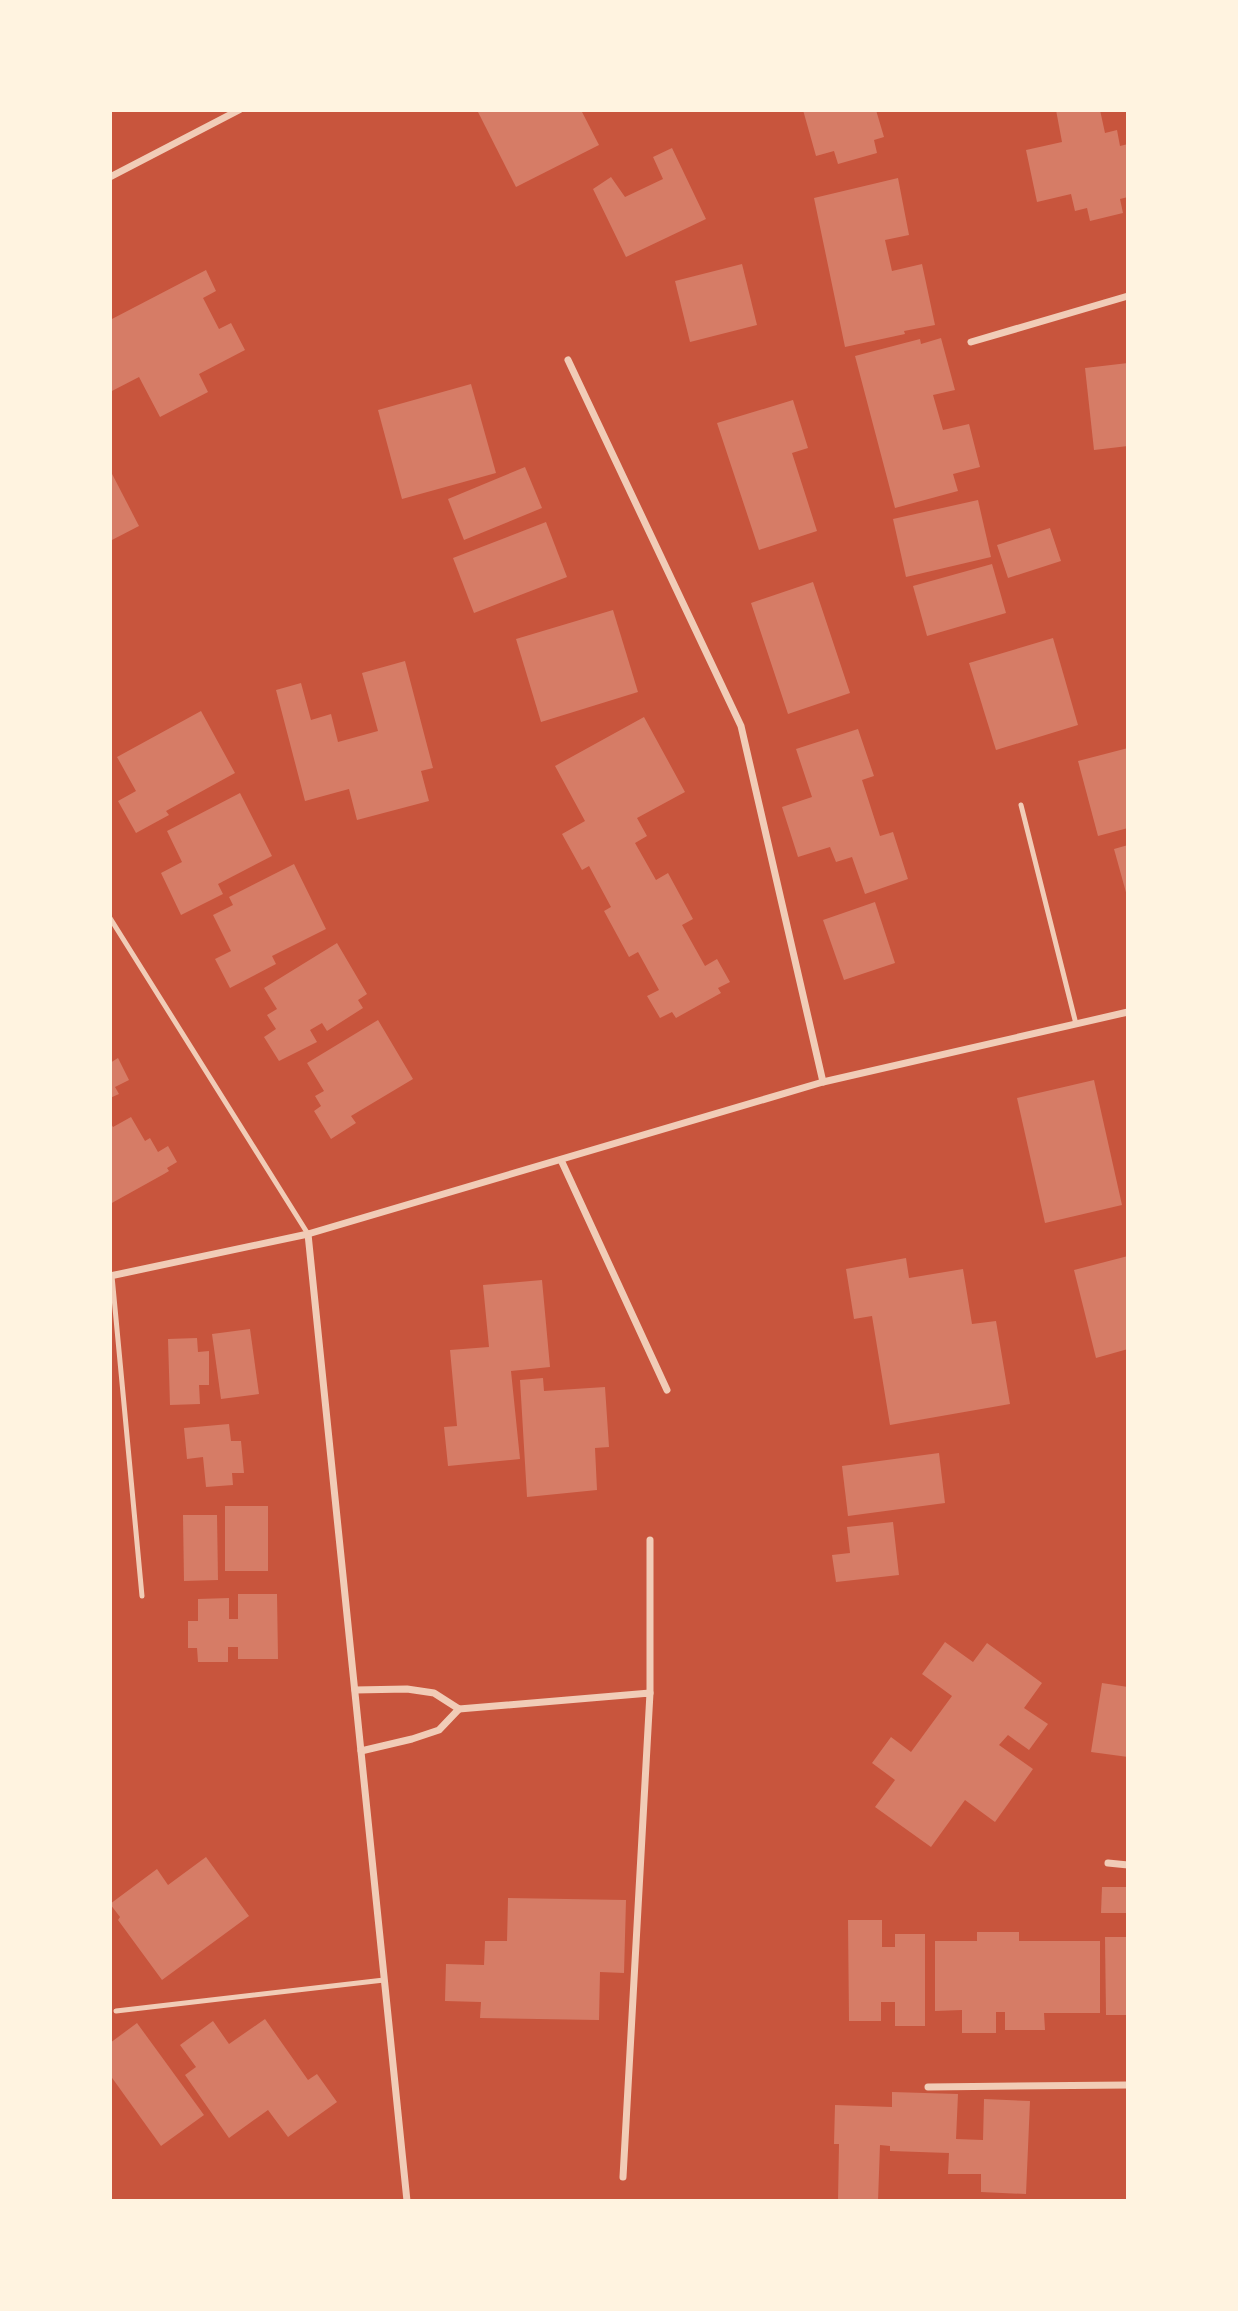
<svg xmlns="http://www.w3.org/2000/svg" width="1238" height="2311" viewBox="0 0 1238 2311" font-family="'Golos Text',sans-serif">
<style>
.building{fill:#d67c66}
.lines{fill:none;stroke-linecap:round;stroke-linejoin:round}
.service{stroke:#f1ccb7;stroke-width:5}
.minor{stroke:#f1ccb7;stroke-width:7}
</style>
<rect width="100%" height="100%" fill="#c8553d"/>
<g class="building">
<path d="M 477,110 L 581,110 L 599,145 L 516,187 Z"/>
<path d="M 803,110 L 876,110 L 884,137 L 874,140 L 877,153 L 838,164 L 834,151 L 816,156 Z"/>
<path d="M 1056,110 L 1100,110 L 1105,133 L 1117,130 L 1120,146 L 1128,144 L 1128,197 L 1120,199 L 1123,213 L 1090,221 L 1087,208 L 1075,211 L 1071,194 L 1037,202 L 1026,150 L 1062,142 Z"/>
<path d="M 672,148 L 706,219 L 626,257 L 593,189 L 611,177 L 625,197 L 663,179 L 653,157 Z"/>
<path d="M 898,178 L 909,235 L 885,240 L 892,271 L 922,264 L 935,325 L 904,331 L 905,334 L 845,347 L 814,198 Z"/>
<path d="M 742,264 L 757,325 L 690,342 L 675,281 Z"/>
<path d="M 206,270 L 216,291 L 203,298 L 219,329 L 231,323 L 245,350 L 199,374 L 208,392 L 160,417 L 139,377 L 110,392 L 110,320 Z"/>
<path d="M 941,338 L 955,390 L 933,395 L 943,430 L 969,424 L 980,467 L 953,474 L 958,491 L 895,508 L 855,356 L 920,339 L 921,344 Z"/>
<path d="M 1128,363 L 1128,446 L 1094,450 L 1085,368 Z"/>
<path d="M 471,384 L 496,473 L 402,499 L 378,410 Z"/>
<path d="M 793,400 L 808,448 L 792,453 L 817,531 L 759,550 L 717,423 Z"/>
<path d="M 525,467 L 542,508 L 464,540 L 448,499 Z"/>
<path d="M 110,470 L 139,526 L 110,541 Z"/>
<path d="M 978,500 L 991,557 L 906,577 L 893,519 Z"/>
<path d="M 546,522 L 567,577 L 474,613 L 453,558 Z"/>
<path d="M 1050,528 L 1061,561 L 1008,578 L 997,545 Z"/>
<path d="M 992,564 L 1006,613 L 927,636 L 913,586 Z"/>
<path d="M 813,582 L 850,693 L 788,714 L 751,603 Z"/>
<path d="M 613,610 L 638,692 L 541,722 L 516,639 Z"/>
<path d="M 1053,638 L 1078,725 L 996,750 L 969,663 Z"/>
<path d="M 405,661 L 433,768 L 421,771 L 429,801 L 357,820 L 349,789 L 305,801 L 276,690 L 301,683 L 311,720 L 331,714 L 338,742 L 378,731 L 362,673 Z"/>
<path d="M 201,711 L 235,773 L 166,811 L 169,815 L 136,833 L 118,801 L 136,791 L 117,757 Z"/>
<path d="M 644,717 L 685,792 L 637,818 L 647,836 L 635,843 L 656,880 L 668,873 L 693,919 L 682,925 L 705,966 L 717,959 L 730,982 L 718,988 L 721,993 L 676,1018 L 672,1012 L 660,1018 L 647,996 L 659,990 L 638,952 L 629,957 L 604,911 L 611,907 L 589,866 L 582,870 L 562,834 L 585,821 L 555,766 Z"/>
<path d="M 858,729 L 874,776 L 862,780 L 880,836 L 893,832 L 908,879 L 865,894 L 852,857 L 836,862 L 830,847 L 798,857 L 782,807 L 812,797 L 796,749 Z"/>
<path d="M 1128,748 L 1128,828 L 1098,836 L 1078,761 Z"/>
<path d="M 240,793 L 272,856 L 218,884 L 223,894 L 181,915 L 161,873 L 182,862 L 167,831 Z"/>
<path d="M 1128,845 L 1128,896 L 1127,896 L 1114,849 Z"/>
<path d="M 294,864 L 326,929 L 272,956 L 276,964 L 230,988 L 215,959 L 231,951 L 213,915 L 233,905 L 229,897 Z"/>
<path d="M 875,902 L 895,963 L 844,980 L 823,920 Z"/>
<path d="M 337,943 L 367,994 L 358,1000 L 363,1008 L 327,1031 L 322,1023 L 310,1030 L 317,1042 L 279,1061 L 264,1037 L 276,1029 L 267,1015 L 277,1009 L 264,988 Z"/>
<path d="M 378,1020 L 413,1079 L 351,1116 L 356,1123 L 331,1139 L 314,1111 L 321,1106 L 315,1096 L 324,1091 L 307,1063 Z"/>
<path d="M 118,1058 L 129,1080 L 115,1087 L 119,1094 L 110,1098 L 110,1063 Z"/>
<path d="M 1094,1080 L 1122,1205 L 1045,1223 L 1017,1098 Z"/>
<path d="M 131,1117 L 145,1141 L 150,1138 L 158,1152 L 168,1146 L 177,1162 L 167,1168 L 169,1171 L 164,1174 L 110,1204 L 110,1122 L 113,1127 Z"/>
<path d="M 1128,1256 L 1128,1349 L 1096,1358 L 1074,1270 Z"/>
<path d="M 906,1258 L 909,1278 L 963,1269 L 972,1324 L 996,1321 L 1010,1404 L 890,1425 L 872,1316 L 854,1319 L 846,1269 Z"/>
<path d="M 542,1280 L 550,1367 L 511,1371 L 520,1459 L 448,1466 L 444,1427 L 457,1426 L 450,1350 L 489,1347 L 483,1285 Z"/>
<path d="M 250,1329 L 259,1394 L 221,1399 L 212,1334 Z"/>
<path d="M 197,1338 L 198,1352 L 209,1351 L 209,1385 L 199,1385 L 200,1404 L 170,1405 L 168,1339 Z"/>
<path d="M 543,1378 L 544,1391 L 605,1387 L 609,1447 L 595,1448 L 597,1490 L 527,1497 L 520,1380 Z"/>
<path d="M 229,1424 L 231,1441 L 241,1441 L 244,1473 L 232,1473 L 233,1485 L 206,1487 L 203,1457 L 187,1459 L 184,1428 Z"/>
<path d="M 939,1453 L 945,1503 L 848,1516 L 842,1466 Z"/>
<rect x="225" y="1506" width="43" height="65"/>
<path d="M 183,1515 L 217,1515 L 218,1580 L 184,1581 Z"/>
<path d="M 893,1522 L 899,1575 L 836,1582 L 832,1555 L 850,1553 L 847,1527 Z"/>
<path d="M 238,1594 L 277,1594 L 278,1659 L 238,1659 L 238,1647 L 228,1647 L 228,1662 L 198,1662 L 197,1648 L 188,1648 L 188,1621 L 198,1621 L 198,1599 L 229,1598 L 229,1619 L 238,1619 Z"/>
<path d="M 945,1642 L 973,1662 L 987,1643 L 1042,1683 L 1024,1708 L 1048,1724 L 1029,1750 L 1008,1735 L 999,1745 L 1033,1769 L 995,1822 L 965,1800 L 931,1847 L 875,1807 L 895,1780 L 872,1763 L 891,1737 L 911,1752 L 952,1696 L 922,1674 Z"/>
<path d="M 1102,1683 L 1128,1687 L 1128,1757 L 1091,1752 Z"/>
<path d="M 206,1857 L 249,1916 L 162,1980 L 118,1920 L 120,1917 L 110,1904 L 157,1869 L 168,1885 Z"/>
<path d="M 1102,1887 L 1128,1887 L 1128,1913 L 1101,1913 Z"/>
<path d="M 508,1898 L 626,1900 L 624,1973 L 600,1972 L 599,2020 L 480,2018 L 481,2002 L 445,2001 L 446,1964 L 484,1965 L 485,1941 L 507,1941 Z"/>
<path d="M 848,1920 L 882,1920 L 882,1947 L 895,1947 L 895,1934 L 925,1934 L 925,2026 L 895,2026 L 895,2002 L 881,2002 L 881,2021 L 849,2021 Z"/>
<path d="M 977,1932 L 1019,1932 L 1019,1941 L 1100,1941 L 1100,2013 L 1044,2013 L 1045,2030 L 1005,2030 L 1005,2012 L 996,2012 L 996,2033 L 962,2033 L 962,2010 L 935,2011 L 935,1941 L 977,1941 Z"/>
<path d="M 1105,1937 L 1128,1937 L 1128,2015 L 1106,2015 Z"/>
<path d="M 265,2019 L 308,2080 L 317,2074 L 337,2102 L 288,2137 L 268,2110 L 229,2138 L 185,2075 L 196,2067 L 180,2045 L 213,2021 L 229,2044 Z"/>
<path d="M 137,2023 L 204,2115 L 161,2146 L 110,2075 L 110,2043 Z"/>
<path d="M 892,2092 L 958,2094 L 956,2139 L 983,2140 L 984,2099 L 1030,2101 L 1026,2194 L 981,2192 L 981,2174 L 948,2174 L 949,2153 L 890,2151 L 890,2146 L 880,2145 L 878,2201 L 838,2201 L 839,2144 L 834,2144 L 835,2105 L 892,2107 Z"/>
</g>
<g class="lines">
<g class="service">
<path d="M 1021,805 L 1076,1024"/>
<path d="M 110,918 L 308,1234"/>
<path d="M 112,1276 L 142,1596"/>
<path d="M 116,2011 L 384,1980"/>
</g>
<g class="minor">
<path d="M 110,177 L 239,110"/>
<path d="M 971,342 L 1128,296"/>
<path d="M 568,360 L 741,726 L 823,1082"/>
<path d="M 561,1160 L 667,1390"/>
<path d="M 308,1234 L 407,2201"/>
<path d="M 110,1276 L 308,1234 L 823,1082 L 1128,1012"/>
<path d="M 650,1540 L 650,1693"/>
<path d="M 355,1690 L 407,1689 L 434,1693 L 459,1709 L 650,1693 L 623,2177"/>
<path d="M 361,1751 L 412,1739 L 439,1730 L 459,1709"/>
<path d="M 1108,1863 L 1128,1865"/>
<path d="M 928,2087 L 1128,2085"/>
</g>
</g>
<rect width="1238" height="2311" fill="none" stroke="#fff3e0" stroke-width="224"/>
</svg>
